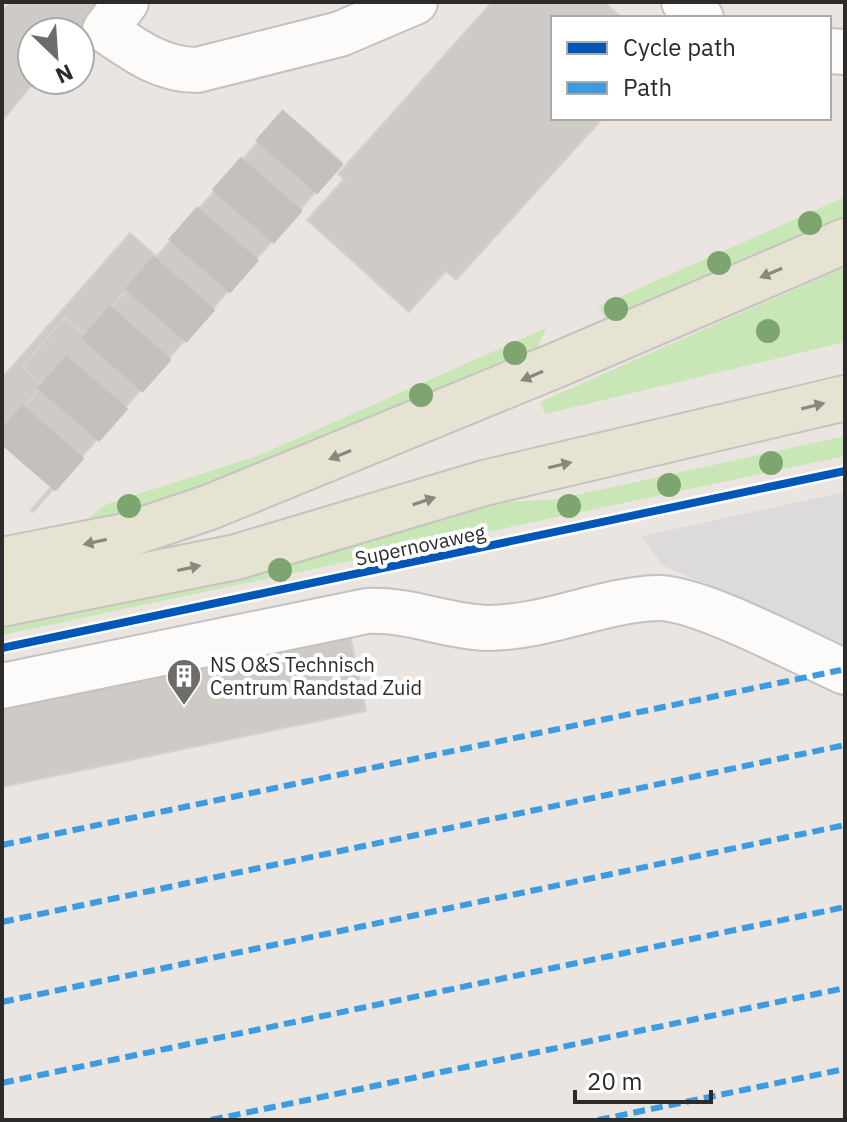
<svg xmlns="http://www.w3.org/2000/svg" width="847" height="1122" viewBox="0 0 847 1122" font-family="'IBM Plex Sans',sans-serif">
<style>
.industrial{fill:#dddadc}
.green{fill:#c9e7b6}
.building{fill:#cecbc7;stroke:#d5d1cc;stroke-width:2}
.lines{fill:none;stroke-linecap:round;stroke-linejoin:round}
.minor-tunnel{stroke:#c4c0bc;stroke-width:44;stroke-dasharray:44 22;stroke-linecap:butt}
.minor-casing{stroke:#c3c1c2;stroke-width:48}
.major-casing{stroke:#c5c3c1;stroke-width:48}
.minor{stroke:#fcfbfa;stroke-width:44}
.major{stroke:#e7e3d2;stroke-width:44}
.quiet{stroke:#3d9ce1;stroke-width:6;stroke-dasharray:12 6;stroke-linecap:butt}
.cycleway-casing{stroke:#fff;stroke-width:13}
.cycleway{stroke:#0057b8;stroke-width:8}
.tree{fill:#7ea470}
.oneway{fill:#89877e}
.labels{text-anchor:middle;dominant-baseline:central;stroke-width:8;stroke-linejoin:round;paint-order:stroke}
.street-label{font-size:20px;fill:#2b2b2b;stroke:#fff}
.poi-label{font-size:20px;fill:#2b2b2b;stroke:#fff;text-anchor:start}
</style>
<rect width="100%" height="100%" fill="#eae5e0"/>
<path class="industrial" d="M 845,492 L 845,645 L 662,565 L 642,536 Z"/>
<g class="green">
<path d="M 845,197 L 845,220 L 607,324 L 599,306 Z"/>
<path d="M 845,267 L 845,342 L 545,414 L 540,402 Z"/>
<path d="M 546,328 L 536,352 L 207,495 L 80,524 L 107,504 L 260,455 Z"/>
<path d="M 845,436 L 845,456 L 2,635 L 2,616 L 481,504 L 558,499 Z"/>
</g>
<g class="building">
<path d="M 10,2 L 101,2 L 76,32 L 32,32 L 32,80 L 36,80 L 2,121 L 2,12 Z"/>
<path d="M 604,2 L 622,18 L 553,18 L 553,118 L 603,118 L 456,280 L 446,271 L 409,312 L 307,220 L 344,179 L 338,174 L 492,2 Z"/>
<path d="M 284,112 L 342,162 L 33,512 L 31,510 L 51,487 L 2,444 L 2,431 L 43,385 L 22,367 L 65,317 L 86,336 Z"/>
<path d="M 130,233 L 156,256 L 86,336 L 65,317 L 22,367 L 43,385 L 2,431 L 2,378 Z"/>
<path d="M 349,630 L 366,711 L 2,787 L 2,702 Z"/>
</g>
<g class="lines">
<g class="minor-tunnel">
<path d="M 10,452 L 299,124"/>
<path d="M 39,477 L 327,150"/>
</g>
<g class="minor-casing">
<g id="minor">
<path d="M 126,2 L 105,30 C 134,50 161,70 197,70 L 340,34 L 415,2"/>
<path d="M 684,2 L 701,18"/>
<path d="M 829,51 L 845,52"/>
<path d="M 2,686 L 367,611 C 411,609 446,627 488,628 C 546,628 601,600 657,598 C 699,597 802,653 845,672"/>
</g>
</g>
<g class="major-casing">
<g id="major">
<path d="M 2,560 L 124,536 L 210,507 L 559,364 L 845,241"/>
<path d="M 2,604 L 236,557 L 484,483 L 845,398"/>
</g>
</g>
<use href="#minor" class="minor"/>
<use href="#major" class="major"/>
<g class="quiet">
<path d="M 2,845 L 841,670"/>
<path d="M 2,922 L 845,745"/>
<path d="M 2,1002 L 845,825"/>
<path d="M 2,1083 L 845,907"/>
<path d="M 211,1120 L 845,988"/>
<path d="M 598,1120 L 845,1069"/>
</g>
<g class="cycleway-casing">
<path id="cycleway" d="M 2,648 L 845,471"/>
</g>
<use href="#cycleway" class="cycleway"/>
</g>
<g class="tree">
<circle cx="810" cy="223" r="12"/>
<circle cx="719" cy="263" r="12"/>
<circle cx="616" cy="309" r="12"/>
<circle cx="768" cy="331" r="12"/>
<circle cx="515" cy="353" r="12"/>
<circle cx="421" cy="395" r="12"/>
<circle cx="771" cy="463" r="12"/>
<circle cx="669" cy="485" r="12"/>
<circle cx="129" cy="506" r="12"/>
<circle cx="569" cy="506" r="12"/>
<circle cx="280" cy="570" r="12"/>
</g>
<defs><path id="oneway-solid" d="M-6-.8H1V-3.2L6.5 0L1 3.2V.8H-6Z" transform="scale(2)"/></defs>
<g class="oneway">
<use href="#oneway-solid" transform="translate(771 273) rotate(157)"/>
<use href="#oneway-solid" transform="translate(532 376) rotate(157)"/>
<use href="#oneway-solid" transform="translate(813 406) rotate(-14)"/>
<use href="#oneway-solid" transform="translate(340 455) rotate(158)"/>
<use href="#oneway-solid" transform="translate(560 465) rotate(-13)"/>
<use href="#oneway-solid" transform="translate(424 501) rotate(-18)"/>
<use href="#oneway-solid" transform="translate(95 542) rotate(168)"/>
<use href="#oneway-solid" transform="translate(189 568) rotate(-12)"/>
</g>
<defs>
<g id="building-pin" transform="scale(1.8)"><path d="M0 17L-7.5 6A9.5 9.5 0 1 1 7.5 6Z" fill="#6e6c6a" stroke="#fff"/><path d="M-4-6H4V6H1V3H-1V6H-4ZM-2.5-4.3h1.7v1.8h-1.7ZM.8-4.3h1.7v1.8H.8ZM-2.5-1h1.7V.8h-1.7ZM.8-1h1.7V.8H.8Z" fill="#fff"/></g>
</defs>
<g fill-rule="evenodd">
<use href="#building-pin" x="184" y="676"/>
</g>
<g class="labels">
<g class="street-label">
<text transform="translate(420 545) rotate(-12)">Supernovaweg</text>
</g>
<g class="poi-label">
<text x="210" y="664">NS O&amp;S Technisch<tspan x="210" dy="23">Centrum Randstad Zuid</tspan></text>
</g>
</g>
<rect width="847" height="1122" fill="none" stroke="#2b2b2b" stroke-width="8"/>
<rect x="551" y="16" width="280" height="104" fill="#ffffff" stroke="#aaaaaa" stroke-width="2"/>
<rect x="567" y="42" width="40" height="12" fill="#0057b8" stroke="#aaaaaa" stroke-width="2"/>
<text x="623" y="56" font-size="24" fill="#2b2b2b">Cycle path</text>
<rect x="567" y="82" width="40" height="12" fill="#3d9ce1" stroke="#aaaaaa" stroke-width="2"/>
<text x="623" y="96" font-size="24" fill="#2b2b2b">Path</text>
<g transform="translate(56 56) rotate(155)"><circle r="38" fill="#ffffff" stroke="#aaaaaa" stroke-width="2"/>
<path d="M0-6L14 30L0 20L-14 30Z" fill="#6e6c6a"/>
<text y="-12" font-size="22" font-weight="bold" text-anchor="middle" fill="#2b2b2b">N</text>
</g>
<path d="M575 1090v12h136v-12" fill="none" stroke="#2b2b2b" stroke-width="4"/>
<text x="587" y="1090" font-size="24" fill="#2b2b2b" stroke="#ffffff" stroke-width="6" paint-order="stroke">20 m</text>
</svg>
